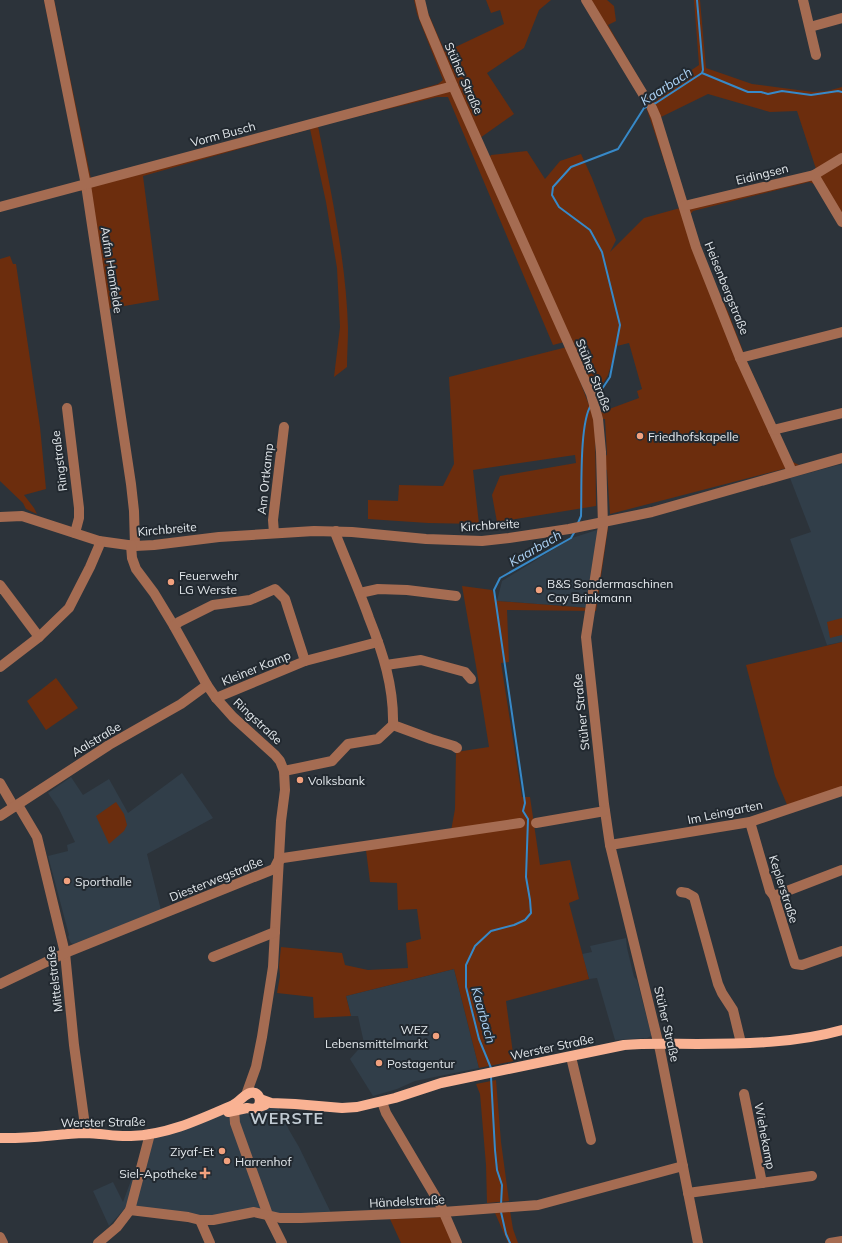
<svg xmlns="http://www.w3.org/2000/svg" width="842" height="1243" viewBox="0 0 842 1243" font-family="Mulish,sans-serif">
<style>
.built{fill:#313e49}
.green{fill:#6c2d0d;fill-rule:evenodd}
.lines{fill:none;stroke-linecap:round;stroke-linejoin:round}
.stream{stroke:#3789c8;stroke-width:2}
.minor{stroke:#a56c52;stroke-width:10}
.major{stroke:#f9b293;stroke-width:10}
.poi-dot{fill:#f2a17e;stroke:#222930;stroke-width:1.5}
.labels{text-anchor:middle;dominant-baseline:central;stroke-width:4;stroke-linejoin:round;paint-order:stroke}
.street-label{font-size:12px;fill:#e3e8ec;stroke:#222930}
.poi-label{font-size:12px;fill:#e3e8ec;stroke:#222930;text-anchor:start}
.water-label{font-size:13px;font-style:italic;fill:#acd1f3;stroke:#222930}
.district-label{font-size:16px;font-weight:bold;letter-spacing:1px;fill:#c0cad2;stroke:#222930}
</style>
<rect width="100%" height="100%" fill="#2c333a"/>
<g class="built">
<path d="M 842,464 L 842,642 L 827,645 L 790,539 L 811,532 L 790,478 Z"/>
<path d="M 600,529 L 589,608 L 497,601 L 502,581 L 572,538 Z"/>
<path d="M 182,773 L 213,818 L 147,854 L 161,910 L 74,944 L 71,943 L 68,937 L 69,935 L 48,856 L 68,851 L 67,845 L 75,842 L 59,809 L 48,793 L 71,777 L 83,795 L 109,779 L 128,813 Z"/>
<path d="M 626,938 L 627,948 L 634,977 L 637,980 L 651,1034 L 651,1036 L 647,1038 L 615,1040 L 597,978 L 589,979 L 582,954 L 592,952 L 590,946 Z"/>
<path d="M 454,969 L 479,1068 L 415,1081 L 397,1089 L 373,1096 L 350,1059 L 364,1043 L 358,1016 L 351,1016 L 346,996 Z"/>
<path d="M 277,1104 L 289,1130 L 299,1147 L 332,1215 L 200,1218 L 140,1212 L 126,1207 L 109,1226 L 93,1191 L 113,1182 L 123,1202 L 133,1175 L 140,1176 L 150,1136 L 227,1113 Z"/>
</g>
<g class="green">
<path d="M 44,0 L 54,0 L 91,179 L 330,115 L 438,84 L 443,80 L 417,14 L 414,0 L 424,0 L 425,6 L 445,52 L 504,24 L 500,10 L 491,13 L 486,0 L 551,0 L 539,10 L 524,48 L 487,73 L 514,114 L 480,138 L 489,158 L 491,155 L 527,151 L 545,179 L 560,161 L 581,154 L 592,178 L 616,240 L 610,252 L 644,218 L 680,208 L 647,110 L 641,98 L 583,0 L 607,0 L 614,6 L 616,21 L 608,25 L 650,98 L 699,65 L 694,0 L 700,0 L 706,68 L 752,84 L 813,92 L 827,91 L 842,87 L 842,228 L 817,185 L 809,182 L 693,211 L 690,215 L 707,267 L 728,312 L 748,364 L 791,461 L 799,465 L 610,514 L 607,470 L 604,469 L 604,456 L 607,455 L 605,419 L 603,419 L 601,412 L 639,398 L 637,391 L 642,389 L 629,343 L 617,346 L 608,375 L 595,397 L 572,340 L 553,345 L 448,97 L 437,97 L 318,126 C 331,192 346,260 348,328 C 348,341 347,354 347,367 L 334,377 L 340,327 L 337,268 L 326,202 L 310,129 L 143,176 L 159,300 L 107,309 L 89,190 L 80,191 L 76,190 L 82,178 ZM 708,94 L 770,112 L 797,111 L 816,169 L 812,171 L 690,202 L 685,199 L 659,118 Z"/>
<path d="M 10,256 L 13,264 L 16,264 L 40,427 L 46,489 L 24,495 L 34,508 L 37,514 L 26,509 L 23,503 L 0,481 L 0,259 Z"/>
<path d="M 567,347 L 595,421 L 596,506 L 497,522 L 492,495 L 500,476 L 576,463 L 575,455 L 473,470 L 479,524 L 428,523 L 368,519 L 368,500 L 398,501 L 399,485 L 443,486 L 454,464 L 449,377 Z"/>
<path d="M 608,528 L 596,611 L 507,610 L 509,662 L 501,663 L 522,797 L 530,797 L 540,865 L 570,860 L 579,899 L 569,903 L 589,979 L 506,1001 L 514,1061 L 479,1068 L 454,969 L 346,996 L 351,1016 L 314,1018 L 313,997 L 277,993 L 280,976 L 279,966 L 281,947 L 342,953 L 345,965 L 368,970 L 408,968 L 406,943 L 421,939 L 417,909 L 398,910 L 397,883 L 370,882 L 366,850 L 451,831 L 455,809 L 456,752 L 489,747 L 476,666 L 462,586 L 492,590 L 497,601 L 589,608 L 600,529 Z"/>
<path d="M 842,618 L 842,635 L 830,638 L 827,622 Z"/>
<path d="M 842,642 L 842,788 L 788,807 L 775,776 L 746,665 Z"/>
<path d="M 56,678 L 78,708 L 46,730 L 27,701 Z"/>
<path d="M 116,802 L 124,814 L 127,825 L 124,831 L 109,844 L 96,816 Z"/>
<path d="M 496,1080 L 501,1142 L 509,1201 L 487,1203 L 486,1165 L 480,1094 L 476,1084 Z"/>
<path d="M 510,1211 L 513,1229 L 518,1243 L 508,1243 L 495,1213 Z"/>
<path d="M 442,1217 L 454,1243 L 401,1243 L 390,1219 Z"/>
</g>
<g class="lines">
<g class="stream">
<path d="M 697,0 L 703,70 L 702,73"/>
<path d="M 596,398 L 610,377 L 620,325 L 602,252 L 590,230 L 559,207 L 552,195 L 553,187 L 571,167 L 618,149 L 644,108 L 656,103 L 702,73 L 748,92 L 761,92 L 768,94 L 782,91 L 811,95 L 838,91 L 842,92"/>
<path d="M 578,523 L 581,516 C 582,491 579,424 591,405"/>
<path d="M 491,1068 L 479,1039 L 466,987 L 466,965 L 475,946 L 491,931 L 514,925 L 525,920 L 531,913 L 530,900 L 526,877 L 528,819 L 523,811 L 525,803 L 494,590 L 500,578 L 571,538 L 575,531"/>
<path d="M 491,1077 L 495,1150 L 497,1170 L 502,1185 L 501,1205"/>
<path d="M 501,1212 L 506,1234 L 510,1243"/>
</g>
<g class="minor">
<path d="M 49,0 L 86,185 L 131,484 L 134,511 L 135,546"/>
<path d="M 420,0 L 424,17 L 453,86 L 591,394 L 598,419 L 601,452 L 603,526 L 586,637 L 604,804 L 610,845 L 660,1050 L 698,1243"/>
<path d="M 586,0 L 646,99"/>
<path d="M 803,0 L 816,55"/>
<path d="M 810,27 L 842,18"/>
<path d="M 652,108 L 656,117 L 696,247 L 740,358 L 790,467 L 791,472"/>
<path d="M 814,175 L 842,222"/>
<path d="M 684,206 L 814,175 L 842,158"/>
<path d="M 0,207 L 453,86"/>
<path d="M 740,358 L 842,332"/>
<path d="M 67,408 L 79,508 L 79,518 L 75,533"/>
<path d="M 773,430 L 842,413"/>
<path d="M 0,517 L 22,516 L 99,541 L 135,546 L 154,545 L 219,537 L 314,531 L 352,532 L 426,539 L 482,541 L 509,538 L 569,529 L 652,512 L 842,458"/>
<path d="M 274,533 L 273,520 L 284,427"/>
<path d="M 131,545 L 132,558 L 136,569 L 154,593 L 174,626 L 207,685 L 216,698 L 233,717 L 275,755 L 280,761 L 284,771 L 285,790 L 281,821 L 273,967 L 262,1037 L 256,1067 L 246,1095"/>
<path d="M 0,585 L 39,637"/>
<path d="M 360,593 L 378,589 L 407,590 L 456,596"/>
<path d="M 174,626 L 179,622 L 213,605 L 250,600 L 275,589 L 285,599 L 305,661"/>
<path d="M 386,665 L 421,660 L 465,672 L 471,679"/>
<path d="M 0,667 L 39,637 L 69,608 L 90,567 L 99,546 L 99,541"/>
<path d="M 216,698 L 305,661 L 378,642"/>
<path d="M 393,725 L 431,739 L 454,746 L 457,748"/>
<path d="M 284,771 L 332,761 L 348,744 L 378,739 L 393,725 C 394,687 383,653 369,618 C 359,590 347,563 336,535 L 336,531"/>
<path d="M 0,783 L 14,807"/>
<path d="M 18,805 L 37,837 L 65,953 L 74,1045 L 86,1133"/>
<path d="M 0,816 L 109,745 L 181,704 L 207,685"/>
<path d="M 750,822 L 770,891 L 774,896 L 795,964 L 802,965 L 842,951"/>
<path d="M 536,823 L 605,811"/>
<path d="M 610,845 L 750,822 L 842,791"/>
<path d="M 681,892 L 687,893 L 694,897 L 718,984 L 722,993 L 733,1010 L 741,1043"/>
<path d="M 774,896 L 842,870"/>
<path d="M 213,957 L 275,932"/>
<path d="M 0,984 L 65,953 L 274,869 L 278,861 L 283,858 L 520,823"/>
<path d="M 571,1057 L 591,1140"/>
<path d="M 744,1094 L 762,1183"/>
<path d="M 382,1102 L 386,1113 L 441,1206 L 457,1243"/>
<path d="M 234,1110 L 235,1123 L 268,1215 L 282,1243"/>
<path d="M 688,1193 L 812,1176"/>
<path d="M 130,1210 L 188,1217 L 200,1220 L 213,1220 L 254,1212 L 280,1218 L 301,1218 L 443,1212 L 538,1205 L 683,1166"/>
<path d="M 200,1220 L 210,1243"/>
<path d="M 0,1237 L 3,1243"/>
<path d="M 98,1243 L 117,1227 L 130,1210 L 150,1134"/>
<path d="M 830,1243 L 842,1241"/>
</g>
<g class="major">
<path d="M 260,1099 L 271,1103 L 295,1104 L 342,1108 L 357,1107 L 395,1098 L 441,1083 L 624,1045 C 648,1043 672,1044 697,1044 C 745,1044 796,1043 842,1030"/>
<path d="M 228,1112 L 247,1108 L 253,1109 L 265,1105"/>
<path d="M 0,1138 C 29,1139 57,1134 85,1133 C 101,1133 116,1137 131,1136 C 167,1135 201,1119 233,1105 C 239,1102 245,1094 250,1093 C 259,1091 262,1100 258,1107"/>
</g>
</g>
<g class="poi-dot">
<circle cx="640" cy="436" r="4"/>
<circle cx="171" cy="582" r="4"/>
<circle cx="539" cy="590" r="4"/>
<circle cx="300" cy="780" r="4"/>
<circle cx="67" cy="881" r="4"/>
<circle cx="436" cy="1036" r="4"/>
<circle cx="379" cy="1063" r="4"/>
<circle cx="222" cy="1151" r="4"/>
<circle cx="227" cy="1161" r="4"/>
<path d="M203 1167h4v4h4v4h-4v4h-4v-4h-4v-4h4z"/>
</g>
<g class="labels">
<g class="street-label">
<text transform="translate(464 78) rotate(66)">Stüher Straße</text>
<text transform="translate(223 134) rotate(-15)">Vorm Busch</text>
<text transform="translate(762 174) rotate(-14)">Eidingsen</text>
<text transform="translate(112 270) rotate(81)">Aufm Hamfelde</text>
<text transform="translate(727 288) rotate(68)">Heisenbergstraße</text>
<text transform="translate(594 375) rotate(68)">Stüher Straße</text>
<text transform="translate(59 461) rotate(-97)">Ringstraße</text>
<text transform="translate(265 479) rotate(-84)">Am Ortkamp</text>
<text transform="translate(490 525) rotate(-4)">Kirchbreite</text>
<text transform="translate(167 529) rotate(-5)">Kirchbreite</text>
<text transform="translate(256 668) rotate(-22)">Kleiner Kamp</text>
<text transform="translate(581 712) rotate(-96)">Stüher Straße</text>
<text transform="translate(258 721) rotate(43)">Ringstraße</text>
<text transform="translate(96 739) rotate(-31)">Aalstraße</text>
<text transform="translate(725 812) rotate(-12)">Im Leingarten</text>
<text transform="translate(216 879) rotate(-22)">Diesterwegstraße</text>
<text transform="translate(784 889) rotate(72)">Keplerstraße</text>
<text transform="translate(54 979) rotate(-97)">Mittelstraße</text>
<text transform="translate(667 1024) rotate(77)">Stüher Straße</text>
<text transform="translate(552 1047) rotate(-12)">Werster Straße</text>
<text transform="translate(103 1122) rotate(-1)">Werster Straße</text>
<text transform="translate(765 1136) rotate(79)">Wiehekamp</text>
<text transform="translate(407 1201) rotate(-3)">Händelstraße</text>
</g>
<g class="poi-label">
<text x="648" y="436">Friedhofskapelle</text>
<text x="179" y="575">Feuerwehr<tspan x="179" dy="14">LG Werste</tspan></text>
<text x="547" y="583">B&amp;S Sondermaschinen<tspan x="547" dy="14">Cay Brinkmann</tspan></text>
<text x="308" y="780">Volksbank</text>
<text x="75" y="881">Sporthalle</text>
<text x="428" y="1029" text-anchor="end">WEZ<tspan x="428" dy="14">Lebensmittelmarkt</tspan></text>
<text x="387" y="1063">Postagentur</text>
<text x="214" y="1151" text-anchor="end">Ziyaf-Et</text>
<text x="235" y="1161">Harrenhof</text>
<text x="197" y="1173" text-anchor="end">Siel-Apotheke</text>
</g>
<g class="water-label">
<text transform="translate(666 86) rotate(-33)">Kaarbach</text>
<text transform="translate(535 548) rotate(-30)">Kaarbach</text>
<text transform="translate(484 1015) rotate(74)">Kaarbach</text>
</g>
<g class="district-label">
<text x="287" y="1118">WERSTE</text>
</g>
</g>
</svg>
